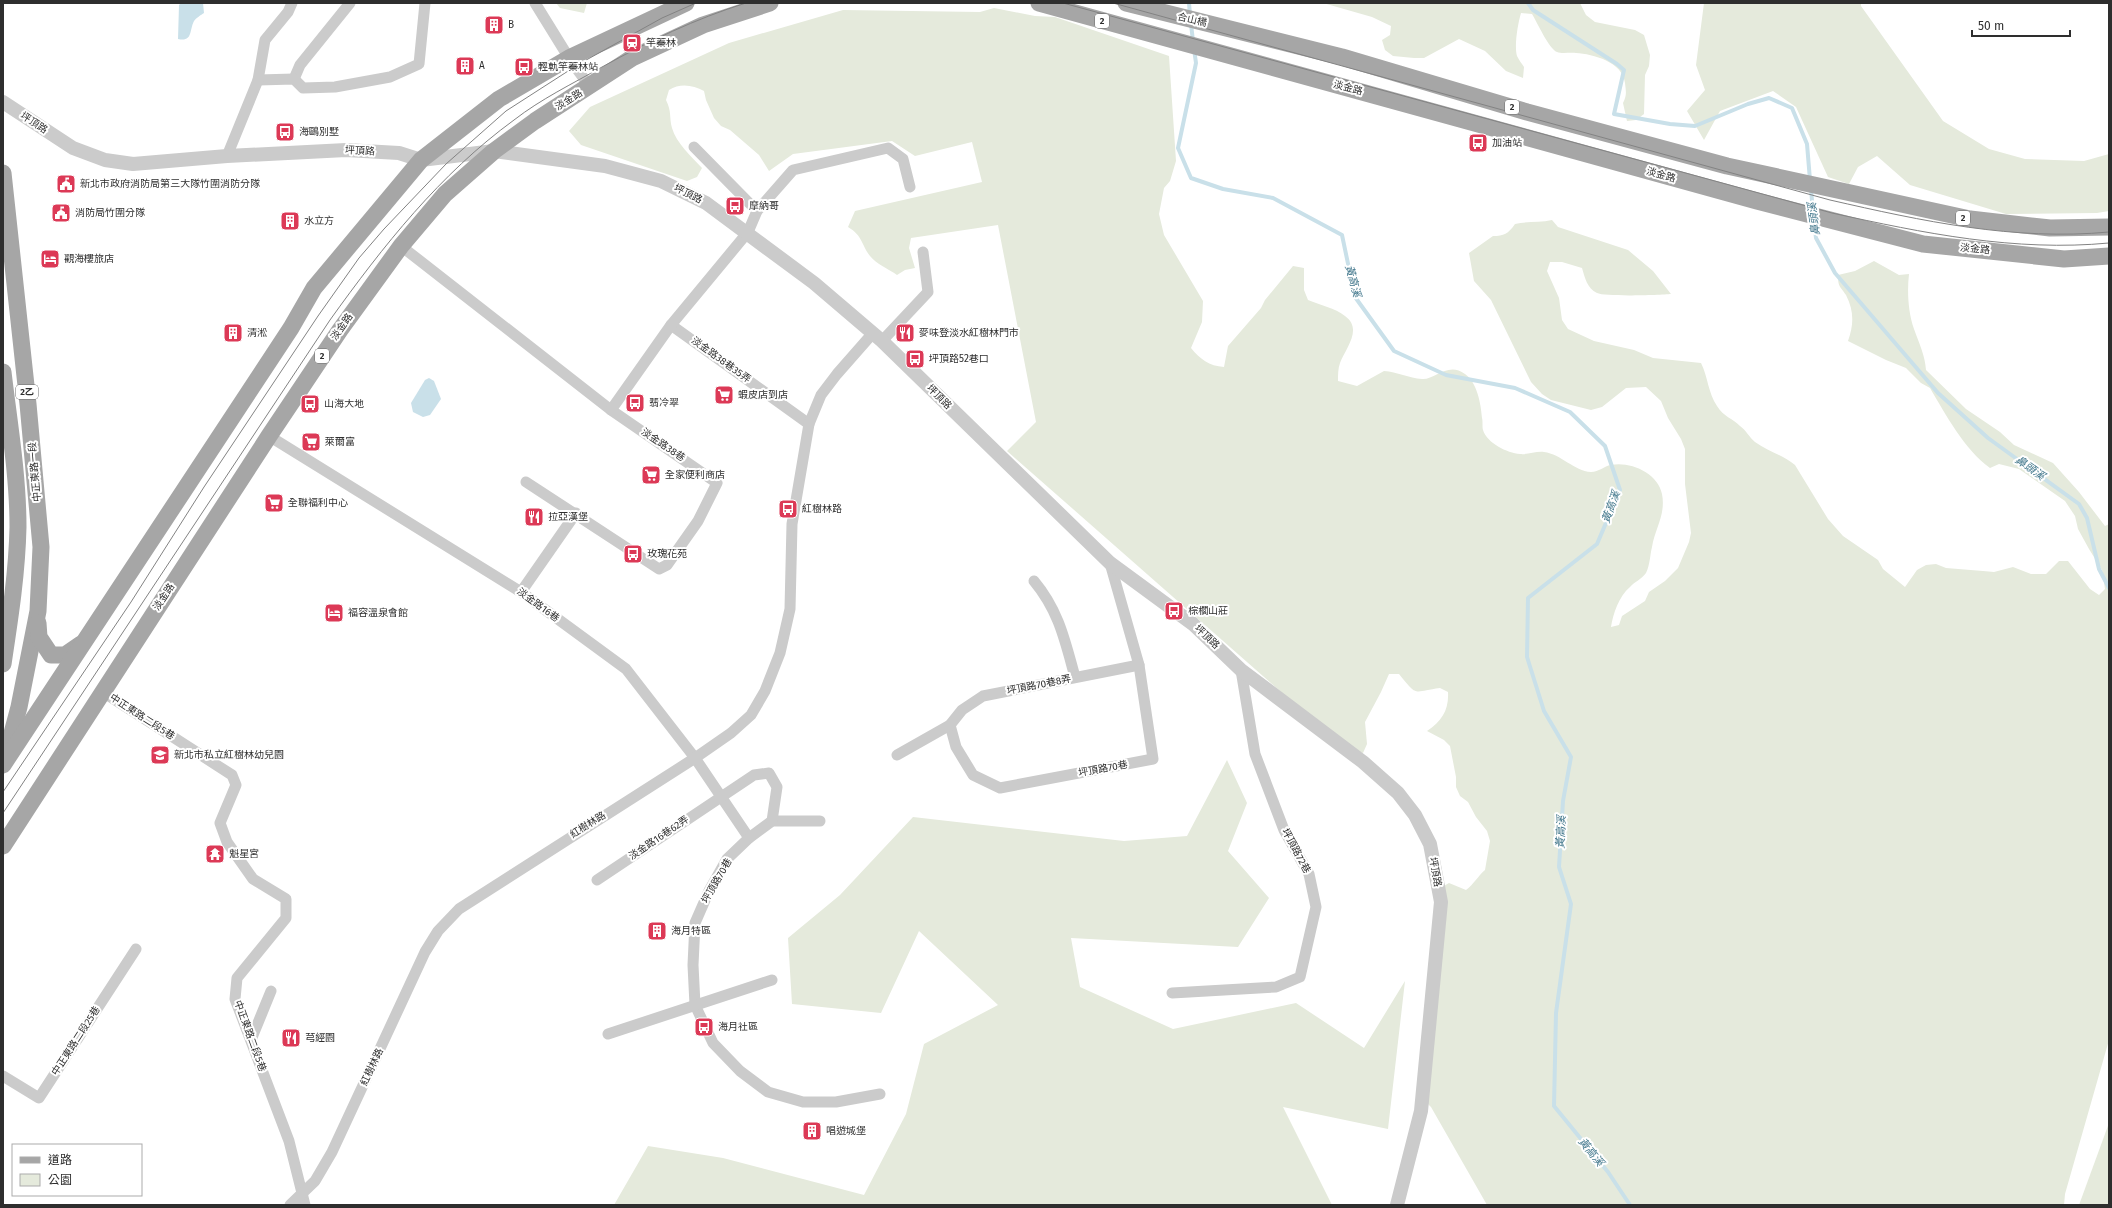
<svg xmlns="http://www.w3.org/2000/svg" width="2112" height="1208" viewBox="0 0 2112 1208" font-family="'Fira Sans','Noto Sans TC',sans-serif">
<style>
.green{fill:#e5eadc}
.water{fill:#c9e0e9}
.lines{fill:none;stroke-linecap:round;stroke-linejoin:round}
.stream{stroke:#c9e0e9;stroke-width:4}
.minor{stroke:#cbcbcb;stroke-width:11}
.tertiary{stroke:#cbcbcb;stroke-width:14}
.primary{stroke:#a6a6a6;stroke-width:17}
.tram{stroke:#838383;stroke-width:1}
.labels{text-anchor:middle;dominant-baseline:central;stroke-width:4;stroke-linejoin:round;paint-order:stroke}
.shield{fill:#fff;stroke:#6d6d6d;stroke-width:1}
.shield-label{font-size:9px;font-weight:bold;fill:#2e2e2e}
.street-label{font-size:10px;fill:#2e2e2e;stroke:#fff}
.poi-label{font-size:10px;fill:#2e2e2e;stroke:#fff;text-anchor:start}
.water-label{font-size:11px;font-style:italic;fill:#40768b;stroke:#fff}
</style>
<rect width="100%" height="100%" fill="#fff"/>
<g class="green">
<path d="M 556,3 L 587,3 L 584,13 L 560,8 Z"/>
<path d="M 1323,3 L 1580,3 L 1586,15 L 1595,22 L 1635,30 L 1644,35 L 1650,55 L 1649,66 L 1645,75 L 1644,114 L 1636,120 L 1627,121 L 1623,103 C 1627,95 1626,92 1625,83 C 1623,62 1593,54 1576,53 C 1571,52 1562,54 1557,52 C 1549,49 1537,22 1532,14 L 1521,13 C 1518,23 1514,46 1517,56 C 1519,60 1522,64 1524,67 L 1523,78 L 1506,71 L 1485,51 L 1459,39 L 1424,58 L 1414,58 L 1393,56 L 1385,50 L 1382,40 L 1390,35 L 1391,26 L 1372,17 Z"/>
<path d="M 1704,3 L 1861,3 L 1861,6 L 1943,121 L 1989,149 L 2025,159 L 2084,161 L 2109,154 L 2109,211 L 2097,213 L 2006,214 L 1910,185 L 1877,156 L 1858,167 L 1849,184 L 1828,177 L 1796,107 L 1773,91 L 1720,111 L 1704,140 L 1687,111 L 1705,90 L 1696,65 Z"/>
<path d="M 994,8 L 1035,16 L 1055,17 L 1169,56 L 1176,161 L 1170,181 L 1164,188 L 1159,214 L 1164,235 L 1203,301 L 1202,322 L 1191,348 C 1200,359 1209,366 1224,367 L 1228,346 L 1261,308 L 1265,300 L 1293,266 L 1304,268 L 1304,290 L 1308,300 C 1320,305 1335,308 1345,316 C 1363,329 1346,348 1340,363 C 1338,369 1338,374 1338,381 L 1357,386 L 1384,371 C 1397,372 1409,378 1422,379 C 1435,380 1448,361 1465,374 C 1477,382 1481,404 1482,418 C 1483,421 1482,427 1483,430 C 1487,443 1507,453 1520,454 C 1527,455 1536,451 1544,452 C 1561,454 1574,471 1591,472 C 1599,472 1604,466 1611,465 C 1630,461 1658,473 1662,494 C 1666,515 1655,528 1652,547 C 1650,555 1650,565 1646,573 C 1642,579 1634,582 1630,587 C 1619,596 1613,614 1611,627 L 1619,625 L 1622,616 L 1645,601 L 1649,592 L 1665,581 L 1678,568 L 1689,542 L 1691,533 L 1685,484 L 1685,449 L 1681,439 L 1668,418 L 1661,401 L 1646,387 L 1626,388 L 1602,407 L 1591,410 L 1551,400 L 1542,394 L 1531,382 L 1491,300 L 1474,281 L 1469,253 L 1493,236 C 1504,236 1508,234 1515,224 C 1527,221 1540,223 1552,220 L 1558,227 L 1628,250 L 1653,271 L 1671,294 C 1661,295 1605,297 1597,293 C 1587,288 1585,278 1582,268 L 1562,262 L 1550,262 L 1547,271 L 1559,298 L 1562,320 L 1568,329 L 1594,341 L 1634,350 L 1653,358 L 1701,363 C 1708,377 1708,393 1717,406 C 1724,417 1732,418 1740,426 C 1746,430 1749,437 1755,442 C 1767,451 1783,455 1795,465 L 1828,519 L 1843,536 L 1878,560 L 1883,569 L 1905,587 L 1917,570 L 1926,565 L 1936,564 L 1946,568 L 1983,571 L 1994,572 L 2013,567 L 2031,574 L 2046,574 L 2059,561 L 2068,561 L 2090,589 L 2099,595 L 2105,589 L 2102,570 L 2089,549 L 2078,529 L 2075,516 L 2065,501 L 2019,469 L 1999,464 L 1990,468 C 1964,449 1946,415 1930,388 L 1921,383 L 1906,368 L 1886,360 L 1848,341 C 1854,324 1854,311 1846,295 C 1840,286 1838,287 1838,275 L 1855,271 L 1874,261 L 1899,275 L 1909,274 C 1907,291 1908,312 1914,329 C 1919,343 1925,355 1926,370 L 1966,409 L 2000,432 L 2014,445 L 2053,463 L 2079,492 L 2105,526 L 2109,524 L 2109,1040 L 2065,1194 L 2064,1205 L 1487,1205 L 1431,1107 L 1425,1101 L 1442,887 L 1449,883 L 1466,890 C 1474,884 1478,876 1485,870 L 1490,841 L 1487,831 L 1476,817 L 1468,802 L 1460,796 L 1456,787 L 1456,777 L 1450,746 L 1444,740 L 1427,731 C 1442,721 1449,710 1448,692 L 1440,688 C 1412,692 1418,697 1399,674 L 1389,674 L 1381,692 L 1365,722 L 1367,744 L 1363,753 L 1353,750 L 1329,734 L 1007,451 L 1036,422 L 998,225 L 911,238 L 909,248 L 915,268 L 905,270 L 897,275 C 889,269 876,264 870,256 C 861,244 863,236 848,227 L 855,211 L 982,182 L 972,142 L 915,156 L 892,141 L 793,154 L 769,171 L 759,155 L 730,130 L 721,126 L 714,118 L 706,100 L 704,91 C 693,85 680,83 669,90 L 666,100 C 672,112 669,117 672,128 C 676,143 692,157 702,168 L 697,177 L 687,181 L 581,145 L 569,131 L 590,107 L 729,43 L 843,10 L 980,12 Z"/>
<path d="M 1227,760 L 1247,803 L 1228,851 L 1269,898 L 1238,947 L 1071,938 L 1080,987 L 1173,1029 L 1296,1003 L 1364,1048 L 1405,981 L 1388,1129 L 1283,1107 L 1332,1205 L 614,1205 L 648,1146 L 723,1158 L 864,1195 L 906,1114 L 924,1044 L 998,1005 L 919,931 L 881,1013 L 792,1004 L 788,938 L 840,895 L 913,817 L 1124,841 L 1187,836 Z"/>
<path d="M 2109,1123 L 2109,1205 L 2079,1205 Z"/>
</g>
<g class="water">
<path d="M 181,3 L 203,3 L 204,13 C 201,15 196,18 194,21 C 189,31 193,42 178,39 L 179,5 Z"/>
<path d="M 429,378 L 434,381 L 441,399 L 430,415 L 423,417 L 413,412 L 411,403 L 425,380 Z"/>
</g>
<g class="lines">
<g class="stream">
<path d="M 1189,3 L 1190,15"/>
<path d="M 1528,3 L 1533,10 L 1617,64 L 1624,70 L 1614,114 L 1670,124 L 1695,126 L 1748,104 L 1769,98 L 1792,108 L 1807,144 L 1810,180"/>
<path d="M 1191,24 L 1193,41"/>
<path d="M 1194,49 L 1196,63 L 1178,148 L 1191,178 L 1223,189 L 1273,198 L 1342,235 L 1355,297 L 1394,351 L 1446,375 L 1515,388 L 1570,412 L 1605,446 L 1620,490 L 1597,544 L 1528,598 L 1527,657 L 1544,711 L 1571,757 L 1563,801 L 1559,867 L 1571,904 L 1556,1013 L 1554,1106 L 1608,1172 L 1630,1205"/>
<path d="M 1811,189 L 1813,212"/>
<path d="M 1814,221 L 1816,238 L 1835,273 L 1938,393 L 1988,438 L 2079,504 L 2087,518 L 2099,569 L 2109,588"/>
</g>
<g class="minor">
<path d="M 535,3 L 569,58 L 590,87"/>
<path d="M 294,79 L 300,65 L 350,3"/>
<path d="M 258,80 L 294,79 L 303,88 L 335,87 L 390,77 L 419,64 L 425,3"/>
<path d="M 694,147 L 757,211"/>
<path d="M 227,156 L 258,80 L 265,40 L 288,12 L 292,3"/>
<path d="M 401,246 L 611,410 L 717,483 L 698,521 L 667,565 L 659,569 L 526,482"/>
<path d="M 671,325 L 809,424"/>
<path d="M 882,341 L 928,292 L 923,252"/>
<path d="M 611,410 L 671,325 L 748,232 L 757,211 L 793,170 L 888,148 L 903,159 L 910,187"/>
<path d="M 269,436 L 521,592 L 626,669 L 695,758 L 749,838"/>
<path d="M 1034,581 C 1059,611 1065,641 1075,677"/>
<path d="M 521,592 L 576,513"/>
<path d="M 103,692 L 232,775 L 236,785 L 220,823 L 227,842 L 253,879 L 286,899 L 286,918 L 237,978 L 235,999 L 289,1141 L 305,1205"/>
<path d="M 950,725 L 956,747 L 973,775 L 1000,788 L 1153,759 L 1139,665 L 1110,563"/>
<path d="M 897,755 L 950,725 L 962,710 L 983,696 L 1139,665"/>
<path d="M 820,821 L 772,821 L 749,838 L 727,859 L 709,891 L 695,923 L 693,965 L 695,1005 L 713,1043 L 740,1071 L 768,1092 L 803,1102 L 836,1102 L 880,1094"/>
<path d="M 597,880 L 754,775 L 769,773 L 777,787 L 772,821"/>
<path d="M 1172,993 L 1276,987 L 1300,977 L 1316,907 L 1309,874 L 1284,830 L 1255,754 L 1241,670"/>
<path d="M 608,1034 L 772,980"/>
<path d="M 251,1040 L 271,991"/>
<path d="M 3,1076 L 39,1098 L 136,949"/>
<path d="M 290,1205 L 315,1181 L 332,1152 L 425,952 L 438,931 L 459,909 L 695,758 L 731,733 L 751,715 L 765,691 L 780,653 L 790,609 L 792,524 L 809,424 L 821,395 L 837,374 L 873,333"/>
</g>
<path class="tertiary" d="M 3,102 L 73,148 L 105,160 L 133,164 L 227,156 L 346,150 L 399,153 L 421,160 L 494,151 L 605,166 L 661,181 L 706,203 L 814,283 L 882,341 L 1110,563 L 1193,624 L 1241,670 L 1363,762 L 1398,793 L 1415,815 L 1430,844 L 1441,902 L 1421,1111 L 1397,1205"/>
<g class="primary">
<path d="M 1039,3 L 1757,201 L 1923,244 L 2064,259 L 2109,256"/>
<path d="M 1126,3 L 1342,57 L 1527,112 L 1727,166 L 1970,219 L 2050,228 L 2109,227"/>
<path d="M 3,173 L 28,404 L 41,547 L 38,611 L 19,707 L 8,748"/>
<path d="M 3,372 C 9,423 18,475 18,527 C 17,573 10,618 3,664"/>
<path d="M 38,623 L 39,637 L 51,655 L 65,655 L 81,644"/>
<path d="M 3,765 L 291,328 L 314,288 L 421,160 L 499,99 L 569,58 L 686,3"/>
<path d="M 3,846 L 269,436 L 340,330 L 401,246 L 445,194 L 494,151 L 535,121 L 632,58 L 703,25 L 770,3"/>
</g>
<g class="tram">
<path d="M 1063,3 L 1832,213 C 1923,233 2015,252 2109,243"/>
<path d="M 1113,3 L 1830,200 C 1922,221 2014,241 2109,232"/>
<path d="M 3,792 L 131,602 L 204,487 L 318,316 L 359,258 L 384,229 L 446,164 L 506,111 L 579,64 L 662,18 L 696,3"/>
<path d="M 3,813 L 330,320 C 383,246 440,174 514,120 C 541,99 572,84 602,67 C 649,41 695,19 746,3"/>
</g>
</g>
<defs>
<g id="building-square" transform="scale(1)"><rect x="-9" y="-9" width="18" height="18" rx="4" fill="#dc3956" stroke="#fff"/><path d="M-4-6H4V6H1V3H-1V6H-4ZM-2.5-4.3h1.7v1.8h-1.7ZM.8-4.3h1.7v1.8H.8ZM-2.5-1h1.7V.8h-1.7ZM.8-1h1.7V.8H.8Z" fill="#fff"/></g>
<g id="station-square" transform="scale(1)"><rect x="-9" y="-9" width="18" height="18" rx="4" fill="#dc3956" stroke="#fff"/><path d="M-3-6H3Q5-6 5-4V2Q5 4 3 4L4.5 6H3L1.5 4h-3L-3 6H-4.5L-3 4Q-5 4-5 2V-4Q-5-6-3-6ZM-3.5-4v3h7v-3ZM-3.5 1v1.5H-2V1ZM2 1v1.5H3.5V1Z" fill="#fff"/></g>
<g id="bus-square" transform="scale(1)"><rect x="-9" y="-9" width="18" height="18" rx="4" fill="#dc3956" stroke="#fff"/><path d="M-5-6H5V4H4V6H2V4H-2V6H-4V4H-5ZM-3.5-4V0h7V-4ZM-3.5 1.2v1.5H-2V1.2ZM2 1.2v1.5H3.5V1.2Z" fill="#fff"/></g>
<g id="civic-square" transform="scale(1)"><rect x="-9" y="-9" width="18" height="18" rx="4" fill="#dc3956" stroke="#fff"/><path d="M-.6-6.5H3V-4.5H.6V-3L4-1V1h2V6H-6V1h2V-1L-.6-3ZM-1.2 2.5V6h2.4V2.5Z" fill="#fff"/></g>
<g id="hotel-square" transform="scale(1)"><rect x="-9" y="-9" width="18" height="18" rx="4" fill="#dc3956" stroke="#fff"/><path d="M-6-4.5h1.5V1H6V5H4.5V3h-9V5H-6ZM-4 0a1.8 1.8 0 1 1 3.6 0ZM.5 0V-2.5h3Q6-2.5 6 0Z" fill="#fff"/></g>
<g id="restaurant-square" transform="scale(1)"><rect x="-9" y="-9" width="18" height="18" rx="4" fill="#dc3956" stroke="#fff"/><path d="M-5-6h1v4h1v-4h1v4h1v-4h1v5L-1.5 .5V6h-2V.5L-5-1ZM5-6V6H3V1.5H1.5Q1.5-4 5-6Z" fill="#fff"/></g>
<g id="supermarket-square" transform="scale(1)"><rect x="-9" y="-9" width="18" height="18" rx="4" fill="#dc3956" stroke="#fff"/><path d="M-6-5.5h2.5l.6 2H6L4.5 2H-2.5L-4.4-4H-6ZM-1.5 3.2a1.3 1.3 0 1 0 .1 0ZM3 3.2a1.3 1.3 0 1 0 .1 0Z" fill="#fff"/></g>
<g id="school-square" transform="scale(1)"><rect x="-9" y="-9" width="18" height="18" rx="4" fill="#dc3956" stroke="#fff"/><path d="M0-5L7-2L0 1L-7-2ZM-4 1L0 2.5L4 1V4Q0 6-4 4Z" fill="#fff"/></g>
<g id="temple-square" transform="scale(1)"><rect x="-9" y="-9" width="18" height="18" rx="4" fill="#dc3956" stroke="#fff"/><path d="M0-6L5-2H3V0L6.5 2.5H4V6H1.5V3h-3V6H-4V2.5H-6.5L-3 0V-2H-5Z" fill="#fff"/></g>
</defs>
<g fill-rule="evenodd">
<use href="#building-square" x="494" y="25"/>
<use href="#station-square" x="632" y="43"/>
<use href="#building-square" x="465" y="66"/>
<use href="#bus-square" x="524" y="67"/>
<use href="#bus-square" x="285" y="132"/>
<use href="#bus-square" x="1478" y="143"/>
<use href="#civic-square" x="66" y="184"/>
<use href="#bus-square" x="735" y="206"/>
<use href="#civic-square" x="61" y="213"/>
<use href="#building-square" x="290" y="221"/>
<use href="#hotel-square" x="50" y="259"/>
<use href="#building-square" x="233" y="333"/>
<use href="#restaurant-square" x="905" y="333"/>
<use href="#bus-square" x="915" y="359"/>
<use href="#supermarket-square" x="724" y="395"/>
<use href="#bus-square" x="635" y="403"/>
<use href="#bus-square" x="310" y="404"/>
<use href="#supermarket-square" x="311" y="442"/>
<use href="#supermarket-square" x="651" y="475"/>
<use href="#supermarket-square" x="274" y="503"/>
<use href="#bus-square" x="788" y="509"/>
<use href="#restaurant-square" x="534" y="517"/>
<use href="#bus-square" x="633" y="554"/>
<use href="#bus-square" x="1174" y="611"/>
<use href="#hotel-square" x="334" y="613"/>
<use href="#school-square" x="160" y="755"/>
<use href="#temple-square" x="215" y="854"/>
<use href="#building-square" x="657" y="931"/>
<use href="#bus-square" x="704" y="1027"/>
<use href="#restaurant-square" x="291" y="1038"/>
<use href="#building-square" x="812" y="1131"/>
</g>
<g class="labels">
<g class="shield">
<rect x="1095" y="14" width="14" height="14" rx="3"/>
<rect x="1505" y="100" width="14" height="14" rx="3"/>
<rect x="1956" y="211" width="14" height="14" rx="3"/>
<rect x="315" y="349" width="14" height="14" rx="3"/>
<rect x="16" y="385" width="22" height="14" rx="3"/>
</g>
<g class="shield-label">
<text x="1102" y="21">2</text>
<text x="1512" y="107">2</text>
<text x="1963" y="218">2</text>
<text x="322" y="356">2</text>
<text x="27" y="392">2乙</text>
</g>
<g class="street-label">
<text transform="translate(1192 20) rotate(13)">合山橋</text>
<text transform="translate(1348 88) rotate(15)">淡金路</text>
<text transform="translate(569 100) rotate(-32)">淡金路</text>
<text transform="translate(34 123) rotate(33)">坪頂路</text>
<text transform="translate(360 151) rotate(3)">坪頂路</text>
<text transform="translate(1661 175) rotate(16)">淡金路</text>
<text transform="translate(688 194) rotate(26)">坪頂路</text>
<text transform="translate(1975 249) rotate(6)">淡金路</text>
<text transform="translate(342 327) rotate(-55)">淡金路</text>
<text transform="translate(721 360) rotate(36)">淡金路38巷35弄</text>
<text transform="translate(939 397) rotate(45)">坪頂路</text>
<text transform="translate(663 445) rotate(34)">淡金路38巷</text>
<text transform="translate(35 472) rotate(-95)">中正東路一段</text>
<text transform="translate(164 597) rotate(-57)">淡金路</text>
<text transform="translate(538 605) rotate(36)">淡金路16巷</text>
<text transform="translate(1207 637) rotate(43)">坪頂路</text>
<text transform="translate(1039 685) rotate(-11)">坪頂路70巷8弄</text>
<text transform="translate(142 717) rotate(33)">中正東路二段5巷</text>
<text transform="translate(1103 769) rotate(-10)">坪頂路70巷</text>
<text transform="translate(588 825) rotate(-32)">紅樹林路</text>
<text transform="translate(659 838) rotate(-34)">淡金路16巷62弄</text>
<text transform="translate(1296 851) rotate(62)">坪頂路72巷</text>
<text transform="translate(1435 872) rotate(80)">坪頂路</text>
<text transform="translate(717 881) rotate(-60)">坪頂路70巷</text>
<text transform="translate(250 1036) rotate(70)">中正東路二段5巷</text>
<text transform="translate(76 1041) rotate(-57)">中正東路二段25巷</text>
<text transform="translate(372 1067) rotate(-65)">紅樹林路</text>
</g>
<g class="poi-label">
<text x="508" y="25">B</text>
<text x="646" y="43">竿蓁林</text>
<text x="479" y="66">A</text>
<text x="538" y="67">輕軌竿蓁林站</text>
<text x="299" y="132">海鷗別墅</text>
<text x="1492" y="143">加油站</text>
<text x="80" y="184">新北市政府消防局第三大隊竹圍消防分隊</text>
<text x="749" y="206">摩納哥</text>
<text x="75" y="213">消防局竹圍分隊</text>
<text x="304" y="221">水立方</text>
<text x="64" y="259">觀海樓旅店</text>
<text x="247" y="333">清淞</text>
<text x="919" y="333">麥味登淡水紅樹林門市</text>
<text x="929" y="359">坪頂路52巷口</text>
<text x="738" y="395">蝦皮店到店</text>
<text x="649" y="403">翡冷翠</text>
<text x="324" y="404">山海大地</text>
<text x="325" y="442">萊爾富</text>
<text x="665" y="475">全家便利商店</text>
<text x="288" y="503">全聯福利中心</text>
<text x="802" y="509">紅樹林路</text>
<text x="548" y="517">拉亞漢堡</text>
<text x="647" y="554">玫瑰花苑</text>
<text x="1188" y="611">棕櫚山莊</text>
<text x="348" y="613">福容溫泉會館</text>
<text x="174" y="755">新北市私立紅樹林幼兒園</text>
<text x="229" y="854">魁星宮</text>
<text x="671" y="931">海月特區</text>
<text x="718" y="1027">海月社區</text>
<text x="305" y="1038">芎經園</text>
<text x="826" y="1131">唱遊城堡</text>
</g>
<g class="water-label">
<text transform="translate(1814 219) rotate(-97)">鼻頭溪</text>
<text transform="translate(1353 281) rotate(75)">黃高溪</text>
<text transform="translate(2030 468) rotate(36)">鼻頭溪</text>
<text transform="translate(1611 507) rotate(-70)">黃高溪</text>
<text transform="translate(1561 832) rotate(-87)">黃高溪</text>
<text transform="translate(1591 1152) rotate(51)">黃高溪</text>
</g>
</g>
<rect width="2112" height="1208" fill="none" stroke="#2e2e2e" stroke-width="8"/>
<rect x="12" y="1144" width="130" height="52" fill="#ffffff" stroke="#ababab"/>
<rect x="20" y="1157" width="20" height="6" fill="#a6a6a6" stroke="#ababab"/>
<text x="48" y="1164" font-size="12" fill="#2e2e2e">道路</text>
<rect x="20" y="1174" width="20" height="12" fill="#e5eadc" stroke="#ababab"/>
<text x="48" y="1184" font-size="12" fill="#2e2e2e">公園</text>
<path d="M1972 30v6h98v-6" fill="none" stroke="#2e2e2e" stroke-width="2"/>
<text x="1978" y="30" font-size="12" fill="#2e2e2e" stroke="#ffffff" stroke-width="3" paint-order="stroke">50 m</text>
</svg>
